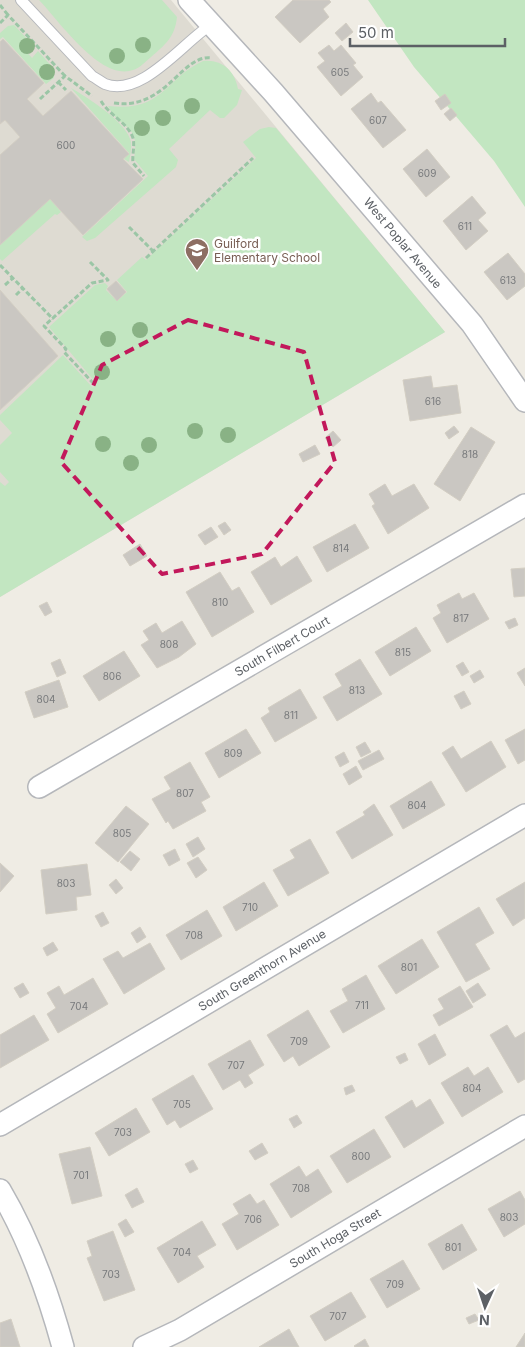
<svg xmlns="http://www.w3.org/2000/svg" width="525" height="1347" viewBox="0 0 525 1347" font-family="Inter,sans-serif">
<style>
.education{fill:#dedbd2}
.green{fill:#c2e6c1}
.building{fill:#cac7c2;stroke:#d3cec3}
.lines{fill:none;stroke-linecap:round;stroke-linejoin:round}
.lane-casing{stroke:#b5b7bb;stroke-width:12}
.street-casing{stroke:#b5b7bb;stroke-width:24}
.path{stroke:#9bc6a6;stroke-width:3;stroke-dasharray:5 2.5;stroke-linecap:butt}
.lane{stroke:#fff;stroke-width:10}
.street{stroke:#fff;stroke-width:21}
.tree{fill:#89b285}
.marked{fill:none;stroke:#c2185b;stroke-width:4;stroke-dasharray:10 6;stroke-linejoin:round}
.labels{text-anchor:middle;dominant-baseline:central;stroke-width:5;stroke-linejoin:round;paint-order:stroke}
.number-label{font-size:10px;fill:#787a7c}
.education-label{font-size:12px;fill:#785e54;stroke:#fff;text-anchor:start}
.street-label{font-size:12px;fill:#5c6065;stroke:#fff}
</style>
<rect width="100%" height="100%" fill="#efece4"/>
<path class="education" d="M 0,0 L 171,0 L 445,332 L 0,597 Z"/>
<g class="green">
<path d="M 39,0 L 162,0 L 177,17 C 175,37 165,45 151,57 C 144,63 138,70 129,71 C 98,77 59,21 39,0 Z"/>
<path d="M 368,0 L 525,0 L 525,207 L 494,161 L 414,67 Z"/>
<path d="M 14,25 L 32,44 L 25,50 L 32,58 L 38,51 L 54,69 L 54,78 L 46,84 L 3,37 L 0,39 L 0,33 L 8,26 Z"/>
<path d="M 203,61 C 222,59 235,71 238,89 L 242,90 L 237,105 L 224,118 L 220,118 L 210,110 L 169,149 L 178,160 L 176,167 L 95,238 L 87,241 L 82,237 L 148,176 L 134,159 C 141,122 120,131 108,106 C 164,112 164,79 203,61 Z"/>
<path d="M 71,88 C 88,98 127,122 131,142 C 132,148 130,156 129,162 L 124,159 L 129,153 Z"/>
<path d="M 269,127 L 276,128 L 445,332 L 0,597 L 0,482 L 5,486 L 9,482 L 0,472 L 0,445 L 12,433 L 0,420 L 0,415 L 63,355 L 93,388 L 96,383 L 49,327 L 95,285 L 105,283 L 108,286 L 106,290 L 117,301 L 127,292 L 117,280 L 142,257 L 146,260 L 256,158 L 243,142 L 260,129 Z"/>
<path d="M 50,199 L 61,212 L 57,215 L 55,214 L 2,261 L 0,259 L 0,245 Z"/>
</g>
<g class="building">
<path d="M 293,0 L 329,0 L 331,2 L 323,9 L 329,17 L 300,43 L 275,17 Z"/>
<path d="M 346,23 L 353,32 L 342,41 L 335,33 Z"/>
<path d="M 3,39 L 44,83 L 27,99 L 43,116 L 71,91 L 129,154 L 123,159 L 143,179 L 83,235 L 50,199 L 0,245 L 0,155 L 20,137 L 5,120 L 0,124 L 0,42 Z"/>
<path d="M 329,45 L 334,51 L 341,45 L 356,63 L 353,65 L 363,77 L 341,96 L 317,67 L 325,61 L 318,53 Z"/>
<path d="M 371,93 L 378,103 L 381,101 L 406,130 L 383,148 L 351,109 Z"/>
<path d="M 445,94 L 451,103 L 441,110 L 435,101 Z"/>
<path d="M 451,108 L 457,115 L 450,121 L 444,114 Z"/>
<path d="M 427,149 L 450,177 L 426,197 L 403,169 Z"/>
<path d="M 472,196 L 486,213 L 478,220 L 488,231 L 466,250 L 443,221 Z"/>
<path d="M 508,253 L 525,274 L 525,286 L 507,300 L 484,272 Z"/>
<path d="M 116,281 L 126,292 L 117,301 L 107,289 Z"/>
<path d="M 0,290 L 58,356 L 0,410 Z"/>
<path d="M 431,376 L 433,388 L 457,385 L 461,413 L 410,421 L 403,380 Z"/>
<path d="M 454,426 L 459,432 L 449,439 L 445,433 Z"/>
<path d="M 471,427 L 495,442 L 460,501 L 434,484 Z"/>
<path d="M 333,431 L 341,440 L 333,447 L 325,438 Z"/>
<path d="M 315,445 L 320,454 L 303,462 L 299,454 Z"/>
<path d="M 385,484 L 392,496 L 414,484 L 429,508 L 388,534 L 372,506 L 375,504 L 369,494 Z"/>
<path d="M 225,522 L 231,530 L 224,535 L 218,526 Z"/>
<path d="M 355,524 L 369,548 L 327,572 L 313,547 Z"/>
<path d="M 211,527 L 218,537 L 205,545 L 198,535 Z"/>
<path d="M 140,544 L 147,556 L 130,566 L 123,555 Z"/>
<path d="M 297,556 L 312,581 L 271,605 L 251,572 L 275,557 L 281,567 Z"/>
<path d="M 525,568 L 525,596 L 514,597 L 511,569 Z"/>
<path d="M 220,572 L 232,591 L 239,587 L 254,612 L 212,637 L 186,592 Z"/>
<path d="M 459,593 L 462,599 L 474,593 L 489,619 L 447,643 L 433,618 L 441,613 L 437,605 Z"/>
<path d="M 47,602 L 52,612 L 45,616 L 39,606 Z"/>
<path d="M 515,618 L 518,625 L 509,629 L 505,622 Z"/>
<path d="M 182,621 L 196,644 L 179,657 L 157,668 L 141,645 L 149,640 L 143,631 L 156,623 L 162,633 Z"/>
<path d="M 416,627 L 431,651 L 390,676 L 375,652 Z"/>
<path d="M 124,651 L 140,676 L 99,701 L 83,676 Z"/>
<path d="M 60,659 L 66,673 L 57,677 L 51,663 Z"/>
<path d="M 360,659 L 382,694 L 337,721 L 323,697 L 342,686 L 335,674 Z"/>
<path d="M 463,662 L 469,672 L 462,676 L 456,666 Z"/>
<path d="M 525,668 L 525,686 L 517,673 Z"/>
<path d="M 480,670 L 484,677 L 474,683 L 470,676 Z"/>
<path d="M 59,680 L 68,707 L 34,718 L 25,692 Z"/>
<path d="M 300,689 L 317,718 L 275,742 L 261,718 L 270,712 L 268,708 Z"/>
<path d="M 464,691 L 471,704 L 461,709 L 454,696 Z"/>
<path d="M 246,729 L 261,753 L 219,778 L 205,753 Z"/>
<path d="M 525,729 L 525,760 L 518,764 L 505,740 Z"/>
<path d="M 491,741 L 506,767 L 466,792 L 442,753 L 453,746 L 461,759 Z"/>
<path d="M 365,742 L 371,752 L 361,757 L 356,747 Z"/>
<path d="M 379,750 L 384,759 L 363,770 L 358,761 Z"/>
<path d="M 344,752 L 349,762 L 340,767 L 335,757 Z"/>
<path d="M 190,762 L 210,797 L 201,802 L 206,811 L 173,829 L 168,821 L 166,823 L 152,799 L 171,789 L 164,777 Z"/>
<path d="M 356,766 L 362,777 L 349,785 L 343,774 Z"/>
<path d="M 431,781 L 445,805 L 403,829 L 390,806 Z"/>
<path d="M 374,804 L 393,835 L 352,859 L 336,832 L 365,815 L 363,812 Z"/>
<path d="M 126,806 L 149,824 L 118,862 L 95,843 Z"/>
<path d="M 198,837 L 205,849 L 193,857 L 186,844 Z"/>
<path d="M 310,839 L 329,873 L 288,896 L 273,870 L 295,858 L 290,850 Z"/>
<path d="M 175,849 L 180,860 L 169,866 L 163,855 Z"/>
<path d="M 130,851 L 140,859 L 131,871 L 120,862 Z"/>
<path d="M 198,857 L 207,870 L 196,878 L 187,863 Z"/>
<path d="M 0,863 L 14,876 L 0,892 Z"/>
<path d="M 87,864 L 91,895 L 76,897 L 77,910 L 46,914 L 41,870 Z"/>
<path d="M 116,879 L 123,888 L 116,894 L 109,885 Z"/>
<path d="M 264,882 L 278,906 L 236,931 L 223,907 Z"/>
<path d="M 525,882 L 525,918 L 513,926 L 496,899 Z"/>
<path d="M 479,907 L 494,933 L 475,944 L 490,969 L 466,982 L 437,932 Z"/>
<path d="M 207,910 L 222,936 L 181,960 L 166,935 Z"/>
<path d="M 103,912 L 109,923 L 101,927 L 95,916 Z"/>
<path d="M 140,927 L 146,937 L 137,943 L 131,933 Z"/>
<path d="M 422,939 L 439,967 L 396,994 L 378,966 Z"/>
<path d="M 53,942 L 58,950 L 47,956 L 43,948 Z"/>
<path d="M 150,943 L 165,969 L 124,994 L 103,959 L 118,951 L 123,958 Z"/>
<path d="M 366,975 L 385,1009 L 343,1033 L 330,1011 L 348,1001 L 342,989 Z"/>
<path d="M 93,978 L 108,1004 L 58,1033 L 47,1014 L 56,1008 L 47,993 L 59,986 L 64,995 Z"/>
<path d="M 23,983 L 29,993 L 20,998 L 14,988 Z"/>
<path d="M 478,983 L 486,995 L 473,1003 L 466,991 Z"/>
<path d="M 460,986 L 473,1007 L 439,1026 L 433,1015 L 444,1009 L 438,999 Z"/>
<path d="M 308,1010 L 330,1047 L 299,1066 L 293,1056 L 284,1062 L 267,1035 Z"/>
<path d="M 34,1015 L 49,1040 L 0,1068 L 0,1035 Z"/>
<path d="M 507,1025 L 515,1038 L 525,1032 L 525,1079 L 518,1083 L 490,1035 Z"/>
<path d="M 435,1034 L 446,1055 L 429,1065 L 418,1044 Z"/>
<path d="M 250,1040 L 264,1065 L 248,1075 L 253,1083 L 245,1088 L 240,1080 L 223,1090 L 208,1064 Z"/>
<path d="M 405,1053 L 408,1060 L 400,1064 L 396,1057 Z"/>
<path d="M 468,1067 L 474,1076 L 488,1067 L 503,1092 L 462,1117 L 441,1083 Z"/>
<path d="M 193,1075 L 213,1109 L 180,1128 L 175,1120 L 167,1125 L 152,1099 Z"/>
<path d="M 352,1085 L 355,1091 L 346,1095 L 344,1088 Z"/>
<path d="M 430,1099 L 444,1123 L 404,1148 L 385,1117 L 412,1100 L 416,1108 Z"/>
<path d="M 136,1108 L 150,1132 L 109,1156 L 95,1133 Z"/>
<path d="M 297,1115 L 302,1123 L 294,1128 L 289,1119 Z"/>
<path d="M 374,1129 L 391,1157 L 347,1183 L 330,1156 Z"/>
<path d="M 262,1143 L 268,1153 L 255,1160 L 249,1151 Z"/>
<path d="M 90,1147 L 102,1196 L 72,1204 L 59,1154 Z"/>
<path d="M 193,1160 L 198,1169 L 190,1173 L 185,1164 Z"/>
<path d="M 299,1166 L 306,1177 L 318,1169 L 332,1192 L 291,1218 L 270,1184 Z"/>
<path d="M 137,1188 L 144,1202 L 132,1208 L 125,1195 Z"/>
<path d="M 520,1191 L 525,1200 L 525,1224 L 504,1237 L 488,1209 Z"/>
<path d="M 250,1194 L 257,1204 L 264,1200 L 279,1225 L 237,1250 L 222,1224 L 239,1214 L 233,1204 Z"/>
<path d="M 126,1219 L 134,1232 L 125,1237 L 118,1224 Z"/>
<path d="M 202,1221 L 216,1245 L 197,1256 L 204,1267 L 178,1283 L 157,1248 Z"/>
<path d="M 462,1224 L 477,1250 L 443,1270 L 428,1244 Z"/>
<path d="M 113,1231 L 135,1290 L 104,1301 L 87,1258 L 92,1256 L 87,1241 Z"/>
<path d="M 403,1260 L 420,1289 L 387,1308 L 370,1279 Z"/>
<path d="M 351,1292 L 366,1317 L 325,1341 L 310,1316 Z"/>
<path d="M 475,1314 L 479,1320 L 469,1324 L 466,1318 Z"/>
<path d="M 11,1319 L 20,1347 L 0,1347 L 0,1323 Z"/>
<path d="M 289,1329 L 299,1347 L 259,1347 Z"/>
<path d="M 525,1333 L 525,1347 L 516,1347 Z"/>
<path d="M 365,1339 L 369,1347 L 355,1347 L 354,1346 Z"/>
</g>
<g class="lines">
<g class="lane-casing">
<path id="lane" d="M 21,0 L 92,76 C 96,78 101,82 105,84 C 142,98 183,42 212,24"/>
</g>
<g class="street-casing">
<g id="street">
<path d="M 189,0 L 273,92 L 472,324 L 525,401"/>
<path d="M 39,787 L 525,505"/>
<path d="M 0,1125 L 525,815"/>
<path d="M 0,1190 C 29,1239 48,1292 63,1347"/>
<path d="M 144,1347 L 180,1330 L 525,1126"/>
</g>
</g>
<g class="path">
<path d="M 0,5 L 8,15"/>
<path d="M 0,23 L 8,15 L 65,76"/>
<path d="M 58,82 L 66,90"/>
<path d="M 40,99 L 65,76 L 92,96"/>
<path d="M 101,101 C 109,115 128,123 133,138 C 135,146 132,155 133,163 L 144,176"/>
<path d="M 114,103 C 166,111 182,53 212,58"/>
<path d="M 129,227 L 153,251"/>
<path d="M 146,258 L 253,158"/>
<path d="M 90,262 L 108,280 L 92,283 L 44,326 L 66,349 L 64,352 L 94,384"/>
<path d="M 0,265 L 53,319"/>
<path d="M 5,285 L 13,278"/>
<path d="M 16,295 L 23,288"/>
</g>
<use href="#lane" class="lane"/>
<use href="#street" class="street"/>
</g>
<g class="tree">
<circle cx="143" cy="45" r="8"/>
<circle cx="27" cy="46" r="8"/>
<circle cx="117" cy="56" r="8"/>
<circle cx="47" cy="72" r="8"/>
<circle cx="192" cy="106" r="8"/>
<circle cx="163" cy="118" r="8"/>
<circle cx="142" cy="128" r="8"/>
<circle cx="140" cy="330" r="8"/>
<circle cx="108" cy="339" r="8"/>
<circle cx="102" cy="372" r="8"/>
<circle cx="195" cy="431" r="8"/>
<circle cx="228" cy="435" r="8"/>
<circle cx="103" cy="444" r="8"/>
<circle cx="149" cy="445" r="8"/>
<circle cx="131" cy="463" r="8"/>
</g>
<path class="marked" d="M 188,320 L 304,352 L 335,462 L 262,554 L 162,574 L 61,462 L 102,365 Z"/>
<defs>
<g id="school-pin" transform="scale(1.25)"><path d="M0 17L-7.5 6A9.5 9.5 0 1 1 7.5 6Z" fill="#8d6e63" stroke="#fff"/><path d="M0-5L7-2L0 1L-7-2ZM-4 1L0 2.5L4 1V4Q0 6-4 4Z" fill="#fff"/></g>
</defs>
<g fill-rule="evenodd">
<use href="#school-pin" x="197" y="250"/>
</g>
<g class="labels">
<g class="number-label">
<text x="340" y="72">605</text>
<text x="378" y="120">607</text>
<text x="66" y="145">600</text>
<text x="427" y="173">609</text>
<text x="465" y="226">611</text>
<text x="508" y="280">613</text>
<text x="433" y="401">616</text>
<text x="470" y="454">818</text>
<text x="341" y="548">814</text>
<text x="220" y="602">810</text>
<text x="461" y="618">817</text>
<text x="169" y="644">808</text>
<text x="403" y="652">815</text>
<text x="112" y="676">806</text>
<text x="357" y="690">813</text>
<text x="46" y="699">804</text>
<text x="291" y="715">811</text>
<text x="233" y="753">809</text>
<text x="185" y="793">807</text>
<text x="417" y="805">804</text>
<text x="122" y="833">805</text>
<text x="66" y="883">803</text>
<text x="250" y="907">710</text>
<text x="194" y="935">708</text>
<text x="409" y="967">801</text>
<text x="362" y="1005">711</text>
<text x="79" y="1006">704</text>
<text x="299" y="1041">709</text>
<text x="236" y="1065">707</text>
<text x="472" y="1088">804</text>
<text x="182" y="1104">705</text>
<text x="123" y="1132">703</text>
<text x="361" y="1156">800</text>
<text x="81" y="1175">701</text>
<text x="301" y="1188">708</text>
<text x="509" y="1217">803</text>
<text x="253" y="1219">706</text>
<text x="453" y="1247">801</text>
<text x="182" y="1252">704</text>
<text x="111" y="1274">703</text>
<text x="395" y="1284">709</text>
<text x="338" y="1316">707</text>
</g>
<g class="education-label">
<text x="214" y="243">Guilford<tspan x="214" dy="14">Elementary School</tspan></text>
</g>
<g class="street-label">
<text transform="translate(403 243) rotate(50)">West Poplar Avenue</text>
<text transform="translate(282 646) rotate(-30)">South Filbert Court</text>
<text transform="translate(262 970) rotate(-31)">South Greenthorn Avenue</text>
<text transform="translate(335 1238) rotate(-31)">South Hoga Street</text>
</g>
</g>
<g transform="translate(485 1307) rotate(183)" stroke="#ffffff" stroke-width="4" paint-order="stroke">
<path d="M0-4L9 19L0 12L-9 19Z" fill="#5c6065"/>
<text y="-8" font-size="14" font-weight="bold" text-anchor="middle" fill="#5c6065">N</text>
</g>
<path d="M350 38v8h155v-8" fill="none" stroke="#5c6065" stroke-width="2.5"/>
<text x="358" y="38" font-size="15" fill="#5c6065" stroke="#ffffff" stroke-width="4" paint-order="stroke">50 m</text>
</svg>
